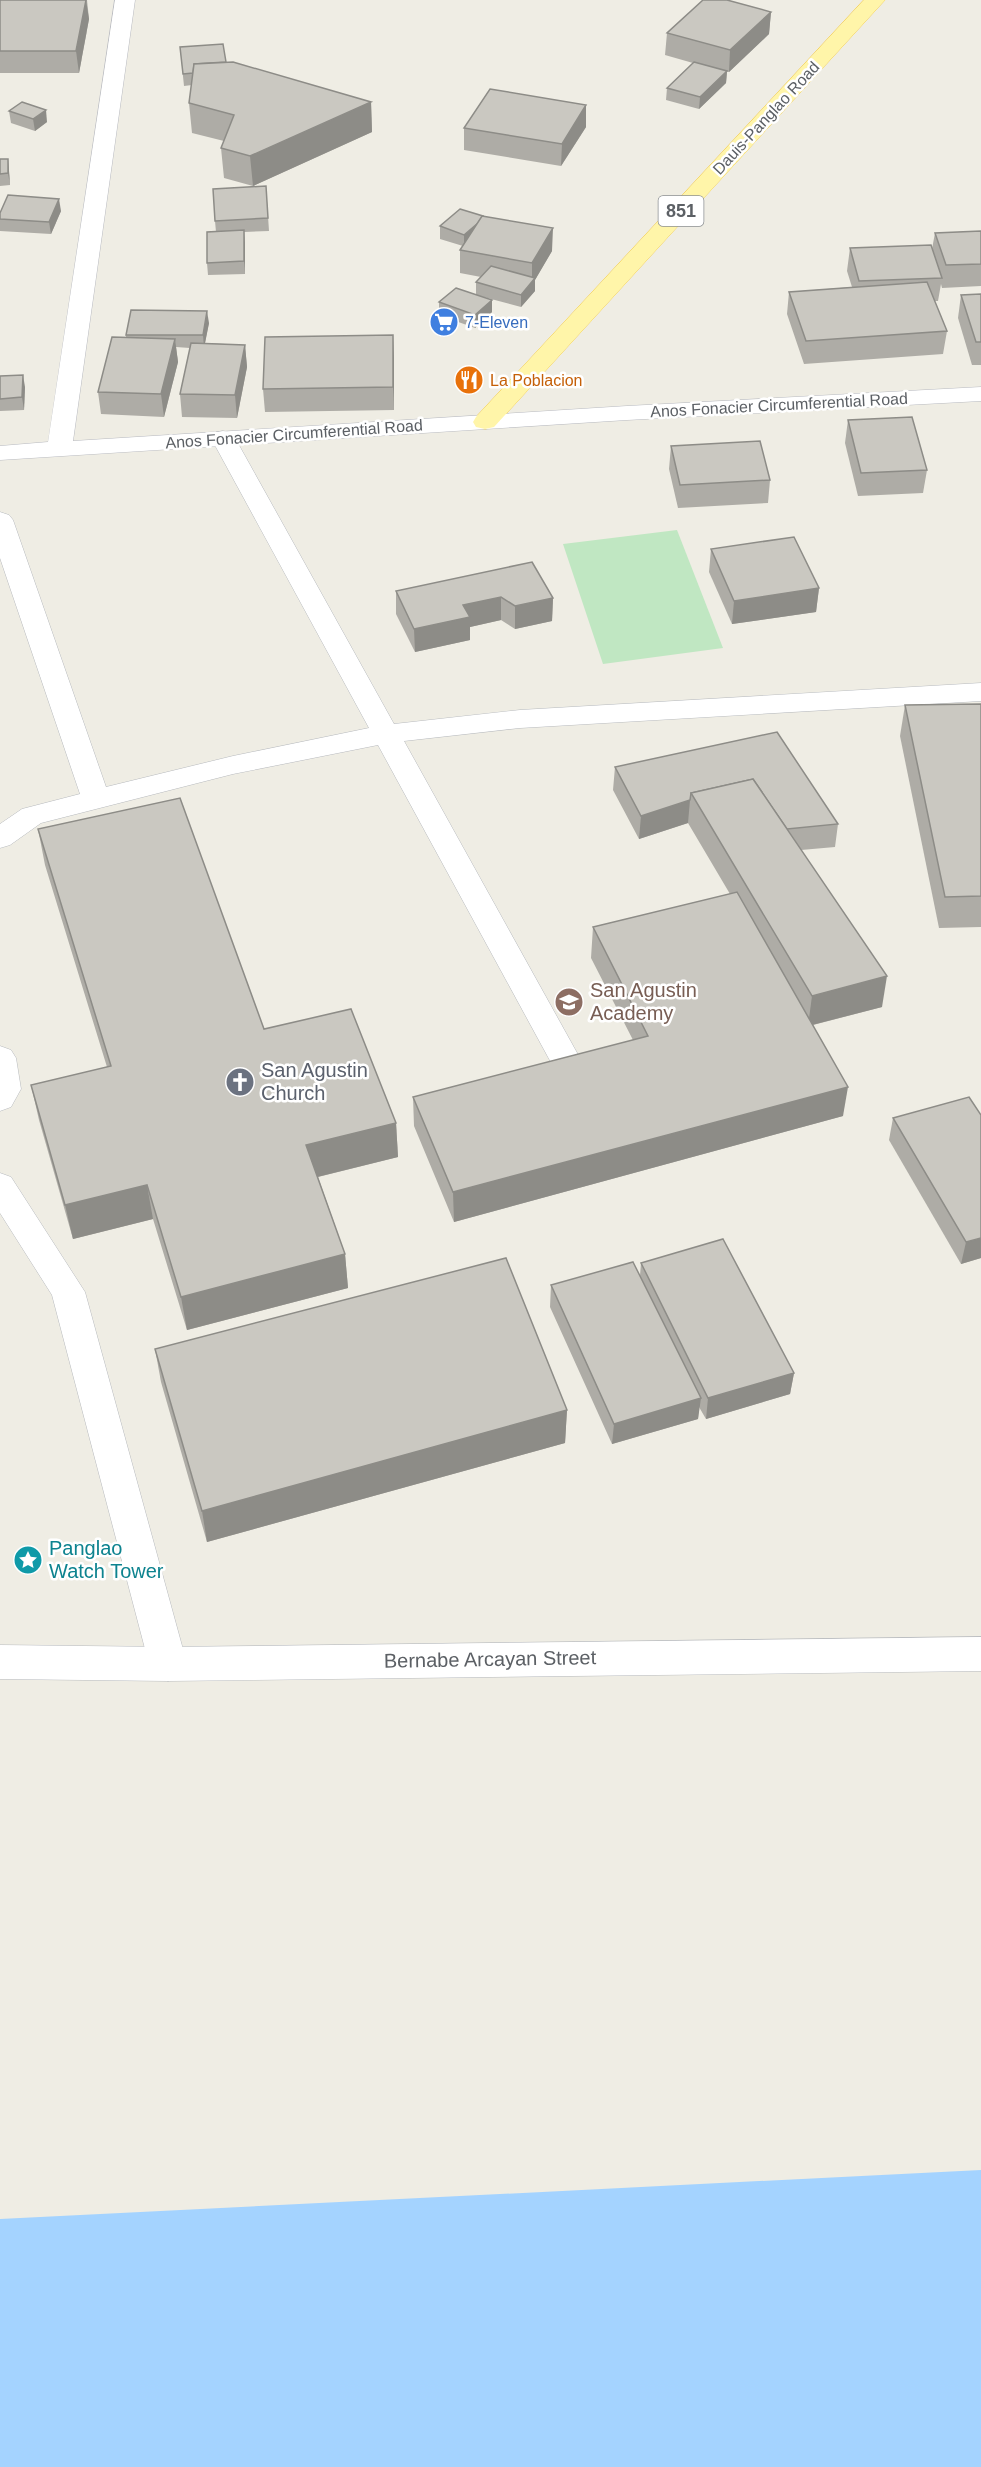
<svg xmlns="http://www.w3.org/2000/svg" width="981" height="2467" viewBox="0 0 981 2467" font-family="Helvetica,sans-serif">
<style>
.green{fill:#c0e7c2}
.water{fill:#a4d3ff}
.lines{fill:none;stroke-linecap:round;stroke-linejoin:round}
.lane-casing{stroke:#b7babe;stroke-width:1}
.street-casing{stroke:#b7babe;stroke-width:1}
.secondary-casing{stroke:#b8bac0;stroke-width:1}
.primary-casing{stroke:#f3ce59;stroke-width:1}
.lane{fill:#fff;fill-rule:evenodd}
.street{fill:#fff;fill-rule:evenodd}
.secondary{fill:#fff;fill-rule:evenodd}
.primary{fill:#fff5a9;fill-rule:evenodd}
.wall{fill:#aeaca6}
.shaded-wall{fill:#8d8c87}
.building{fill:#cac8c1;stroke:#8d8c87;stroke-width:1.5}
.labels{text-anchor:middle;dominant-baseline:central;stroke-width:5;stroke-linejoin:round;paint-order:stroke}
.far-street-label{font-size:16px;fill:#5c6065;stroke:#fff}
.far-shop-label{font-size:16px;fill:#366cbe;stroke:#fff;text-anchor:start}
.far-food-label{font-size:16px;fill:#c56008;stroke:#fff;text-anchor:start}
.shield{fill:#fff;stroke:#8d9093;stroke-width:1.5}
.shield-label{font-size:18px;font-weight:bold;fill:#5c6065}
.education-label{font-size:20px;fill:#785e54;stroke:#fff;text-anchor:start}
.worship-label{font-size:20px;fill:#5b616d;stroke:#fff;text-anchor:start}
.culture-label{font-size:20px;fill:#0d838f;stroke:#fff;text-anchor:start}
.street-label{font-size:20px;fill:#5c6065;stroke:#fff}
</style>
<rect width="100%" height="100%" fill="#efede4"/>
<path class="green" d="M 677,530 L 723,648 L 603,664 L 563,544 Z"/>
<path class="water" d="M 981,2170 L 981,2467 L 0,2467 L 0,2219 Z"/>
<g class="lines">
<g class="lane-casing">
<g id="lane">
<path d="M 223,431 L 232,433 L 235,438 L 394,724 L 520,710 L 981,683 L 981,701 L 520,728 L 404,741 L 581,1060 L 576,1068 L 565,1072 L 554,1068 L 378,745 L 233,774 L 41,823 L 10,845 L 0,848 L 0,824 L 22,809 L 80,794 L 0,558 L 0,512 L 9,515 L 13,520 L 106,787 L 233,756 L 369,728 L 211,438 L 214,433 Z"/>
<path d="M 0,1046 L 11,1050 L 16,1058 L 21,1089 L 11,1107 L 0,1111 Z"/>
<path d="M 0,1173 L 11,1177 L 85,1292 L 187,1664 L 181,1676 L 168,1681 L 155,1676 L 149,1664 L 52,1295 L 0,1213 Z"/>
</g>
</g>
<g class="street-casing">
<path id="street" d="M 981,1637 L 981,1671 L 168,1681 L 0,1679 L 0,1645 L 168,1647 Z"/>
</g>
<g class="secondary-casing">
<path id="secondary" d="M 115,0 L 135,0 L 73,441 L 627,406 L 981,387 L 981,401 L 627,420 L 0,460 L 0,446 L 48,442 Z"/>
</g>
<g class="primary-casing">
<path id="primary" d="M 864,0 L 885,0 L 494,427 L 485,429 L 476,427 L 473,422 L 476,417 Z"/>
</g>
<use href="#lane" class="lane"/>
<use href="#street" class="street"/>
<use href="#secondary" class="secondary"/>
<use href="#primary" class="primary"/>
</g>
<g class="wall">
<path d="M 0,0 L 87,0 L 89,19 L 79,73 L 0,73 Z"/>
<path d="M 771,12 L 769,34 L 729,72 L 727,72 L 726,83 L 699,109 L 666,100 L 667,88 L 693,63 L 665,55 L 667,33 Z"/>
<path d="M 180,47 L 226,62 L 371,102 L 372,132 L 253,186 L 224,178 L 221,148 L 224,141 L 192,133 L 189,103 L 192,85 L 184,86 Z"/>
<path d="M 586,105 L 586,127 L 561,166 L 464,150 L 464,128 Z"/>
<path d="M 9,111 L 47,122 L 35,131 L 11,123 Z"/>
<path d="M 0,159 L 8,159 L 9,171 L 10,185 L 0,186 Z"/>
<path d="M 266,186 L 269,231 L 244,232 L 245,274 L 208,275 L 207,263 L 216,232 L 215,221 Z"/>
<path d="M 61,211 L 51,234 L 0,231 L 0,213 Z"/>
<path d="M 440,226 L 552,251 L 535,280 L 535,291 L 521,307 L 476,295 L 492,300 L 492,312 L 475,328 L 439,315 L 439,302 L 476,295 L 476,282 L 481,277 L 460,273 L 460,250 L 463,246 L 440,239 Z"/>
<path d="M 981,231 L 981,286 L 942,288 L 941,284 L 938,301 L 934,301 L 947,331 L 943,354 L 804,364 L 787,314 L 789,292 L 852,287 L 847,271 L 850,248 L 932,249 L 935,233 Z"/>
<path d="M 981,294 L 981,365 L 972,365 L 958,318 L 961,295 Z"/>
<path d="M 209,323 L 205,343 L 245,345 L 247,367 L 237,418 L 182,417 L 180,394 L 190,348 L 176,347 L 178,362 L 164,417 L 101,414 L 98,392 L 126,337 L 126,335 Z"/>
<path d="M 393,335 L 394,410 L 265,412 L 263,389 Z"/>
<path d="M 0,376 L 25,387 L 24,410 L 0,411 Z"/>
<path d="M 848,420 L 927,470 L 923,493 L 858,496 L 845,443 Z"/>
<path d="M 671,446 L 770,480 L 768,503 L 678,508 L 669,469 Z"/>
<path d="M 711,549 L 819,588 L 816,612 L 732,624 L 709,572 Z"/>
<path d="M 396,591 L 553,598 L 552,621 L 515,629 L 501,620 L 470,627 L 470,640 L 415,652 L 396,614 Z"/>
<path d="M 981,704 L 981,927 L 939,928 L 900,736 L 905,705 Z"/>
<path d="M 615,767 L 838,824 L 835,847 L 801,850 L 882,1007 L 813,1025 L 843,1116 L 454,1222 L 414,1126 L 413,1097 L 633,1040 L 591,958 L 593,927 L 730,894 L 688,823 L 639,839 L 613,790 Z"/>
<path d="M 38,829 L 264,1029 L 396,1123 L 398,1157 L 318,1177 L 345,1254 L 348,1288 L 187,1330 L 153,1219 L 73,1239 L 39,1120 L 31,1085 L 107,1067 L 45,865 Z"/>
<path d="M 893,1118 L 981,1258 L 961,1264 L 889,1140 Z"/>
<path d="M 641,1263 L 794,1373 L 790,1394 L 706,1419 L 699,1407 L 698,1419 L 612,1444 L 550,1307 L 551,1285 L 640,1276 Z"/>
<path d="M 155,1349 L 567,1410 L 565,1443 L 207,1542 L 161,1382 Z"/>
</g>
<g class="shaded-wall">
<path d="M 86,0 L 89,19 L 79,73 L 76,51 Z"/>
<path d="M 771,12 L 769,34 L 729,72 L 730,50 Z"/>
<path d="M 727,71 L 726,83 L 699,109 L 700,97 Z"/>
<path d="M 371,102 L 372,132 L 253,186 L 250,156 Z"/>
<path d="M 586,105 L 586,127 L 561,166 L 562,144 Z"/>
<path d="M 46,110 L 47,122 L 35,131 L 33,119 Z"/>
<path d="M 8,159 L 9,171 L 10,185 L 8,173 Z"/>
<path d="M 59,199 L 61,211 L 51,234 L 49,222 Z"/>
<path d="M 485,217 L 464,247 L 464,235 Z"/>
<path d="M 553,228 L 552,251 L 535,280 L 535,291 L 521,307 L 521,295 L 532,282 L 532,263 Z"/>
<path d="M 244,230 L 245,243 L 245,274 L 244,261 Z"/>
<path d="M 492,300 L 492,312 L 475,328 L 475,315 Z"/>
<path d="M 207,311 L 209,323 L 204,348 L 203,335 Z"/>
<path d="M 393,335 L 394,358 L 394,410 L 393,387 Z"/>
<path d="M 175,339 L 178,362 L 164,417 L 161,394 Z"/>
<path d="M 245,345 L 247,367 L 237,418 L 235,395 Z"/>
<path d="M 23,375 L 25,387 L 24,410 L 22,397 Z"/>
<path d="M 819,588 L 816,612 L 732,624 L 734,601 Z"/>
<path d="M 501,597 L 501,620 L 470,627 L 470,640 L 415,652 L 414,629 L 463,605 Z"/>
<path d="M 553,598 L 552,621 L 515,629 L 515,606 Z"/>
<path d="M 690,800 L 688,823 L 639,839 L 641,816 Z"/>
<path d="M 887,976 L 882,1007 L 808,1026 L 812,996 Z"/>
<path d="M 848,1087 L 843,1116 L 454,1222 L 453,1192 Z"/>
<path d="M 396,1123 L 398,1157 L 309,1179 L 306,1145 Z"/>
<path d="M 147,1185 L 153,1219 L 73,1239 L 65,1205 Z"/>
<path d="M 981,1238 L 981,1258 L 961,1264 L 966,1242 Z"/>
<path d="M 345,1254 L 348,1288 L 187,1330 L 181,1297 Z"/>
<path d="M 794,1373 L 790,1394 L 706,1419 L 708,1398 Z"/>
<path d="M 701,1398 L 698,1419 L 612,1444 L 614,1424 Z"/>
<path d="M 567,1410 L 565,1443 L 207,1542 L 202,1511 Z"/>
</g>
<g class="building">
<path d="M 0,0 L 86,0 L 76,51 L 0,51 Z"/>
<path d="M 703,0 L 727,0 L 771,12 L 730,50 L 667,33 Z"/>
<path d="M 223,44 L 226,62 L 194,64 L 193,73 L 183,74 L 180,47 Z"/>
<path d="M 233,62 L 371,102 L 250,156 L 221,148 L 234,115 L 189,103 L 194,64 Z"/>
<path d="M 694,62 L 727,71 L 700,97 L 667,88 Z"/>
<path d="M 490,89 L 586,105 L 562,144 L 464,128 Z"/>
<path d="M 22,102 L 46,110 L 33,119 L 9,111 Z"/>
<path d="M 0,159 L 8,159 L 8,173 L 0,174 Z"/>
<path d="M 266,186 L 268,218 L 215,221 L 213,189 Z"/>
<path d="M 8,195 L 59,199 L 49,222 L 0,219 L 0,213 Z"/>
<path d="M 460,209 L 483,216 L 478,223 L 464,235 L 440,226 Z"/>
<path d="M 482,216 L 553,228 L 532,263 L 460,250 Z"/>
<path d="M 244,230 L 244,261 L 207,263 L 207,232 Z"/>
<path d="M 981,231 L 981,264 L 946,265 L 935,233 Z"/>
<path d="M 931,245 L 942,278 L 859,281 L 850,248 Z"/>
<path d="M 491,266 L 535,278 L 521,295 L 476,282 Z"/>
<path d="M 927,282 L 947,331 L 806,341 L 789,292 Z"/>
<path d="M 456,288 L 492,300 L 475,315 L 439,302 Z"/>
<path d="M 981,294 L 981,342 L 976,342 L 961,295 Z"/>
<path d="M 131,310 L 207,311 L 203,335 L 126,335 Z"/>
<path d="M 393,335 L 393,387 L 263,389 L 265,337 Z"/>
<path d="M 112,337 L 175,339 L 161,394 L 98,392 Z"/>
<path d="M 191,343 L 245,345 L 235,395 L 180,394 Z"/>
<path d="M 23,375 L 22,397 L 0,399 L 0,376 Z"/>
<path d="M 912,417 L 927,470 L 861,473 L 848,420 Z"/>
<path d="M 760,441 L 770,480 L 680,485 L 671,446 Z"/>
<path d="M 794,537 L 819,588 L 734,601 L 711,549 Z"/>
<path d="M 532,562 L 553,598 L 515,606 L 501,597 L 463,605 L 470,617 L 414,629 L 396,591 Z"/>
<path d="M 981,704 L 981,896 L 945,897 L 905,705 Z"/>
<path d="M 777,732 L 838,824 L 787,829 L 753,779 L 691,793 L 690,800 L 641,816 L 615,767 Z"/>
<path d="M 753,779 L 887,976 L 812,996 L 691,793 Z"/>
<path d="M 180,798 L 264,1029 L 351,1009 L 396,1123 L 306,1145 L 345,1254 L 181,1297 L 147,1185 L 65,1205 L 31,1085 L 111,1066 L 38,829 Z"/>
<path d="M 737,892 L 848,1087 L 453,1192 L 413,1097 L 648,1036 L 593,927 Z"/>
<path d="M 969,1097 L 981,1115 L 981,1238 L 966,1242 L 893,1118 Z"/>
<path d="M 723,1239 L 794,1373 L 708,1398 L 641,1263 Z"/>
<path d="M 506,1258 L 567,1410 L 202,1511 L 155,1349 Z"/>
<path d="M 633,1262 L 701,1398 L 614,1424 L 551,1285 Z"/>
</g>
<defs>
<g id="supermarket-disc" transform="scale(1.5)"><circle r="9.5" fill="#3f7fe0" stroke="#fff"/><path d="M-6-5.5h2.5l.6 2H6L4.5 2H-2.5L-4.4-4H-6ZM-1.5 3.2a1.3 1.3 0 1 0 .1 0ZM3 3.2a1.3 1.3 0 1 0 .1 0Z" fill="#fff"/></g>
<g id="restaurant-disc" transform="scale(1.5)"><circle r="9.5" fill="#e8710a" stroke="#fff"/><path d="M-5-6h1v4h1v-4h1v4h1v-4h1v5L-1.5 .5V6h-2V.5L-5-1ZM5-6V6H3V1.5H1.5Q1.5-4 5-6Z" fill="#fff"/></g>
<g id="school-disc" transform="scale(1.5)"><circle r="9.5" fill="#8d6e63" stroke="#fff"/><path d="M0-5L7-2L0 1L-7-2ZM-4 1L0 2.5L4 1V4Q0 6-4 4Z" fill="#fff"/></g>
<g id="church-disc" transform="scale(1.5)"><circle r="9.5" fill="#6b7280" stroke="#fff"/><path d="M-1.2-6h2.4v3.5h3.3v2.4h-3.3V6h-2.4V-.1h-3.3v-2.4h3.3Z" fill="#fff"/></g>
<g id="sight-disc" transform="scale(1.5)"><circle r="9.5" fill="#0f9aa8" stroke="#fff"/><path d="M0-6L1.8-2.2L6-1.7L2.9 1.2L3.7 5.4L0 3.3L-3.7 5.4L-2.9 1.2L-6-1.7L-1.8-2.2Z" fill="#fff"/></g>
</defs>
<g fill-rule="evenodd">
<use href="#supermarket-disc" x="444" y="322"/>
<use href="#restaurant-disc" x="469" y="380"/>
<use href="#school-disc" x="569" y="1002"/>
<use href="#church-disc" x="240" y="1082"/>
<use href="#sight-disc" x="28" y="1560"/>
</g>
<g class="labels">
<g class="far-street-label">
<text transform="translate(766 118) rotate(-47)">Dauis-Panglao Road</text>
<text transform="translate(779 405) rotate(-3)">Anos Fonacier Circumferential Road</text>
<text transform="translate(294 434) rotate(-4)">Anos Fonacier Circumferential Road</text>
</g>
<g class="far-shop-label">
<text x="465" y="322">7-Eleven</text>
</g>
<g class="far-food-label">
<text x="490" y="380">La Poblacion</text>
</g>
<rect class="shield" x="658.5" y="196" width="45" height="30" rx="4.5"/>
<g class="shield-label">
<text x="681" y="211">851</text>
</g>
<g class="education-label">
<text x="590" y="990">San Agustin<tspan x="590" dy="23">Academy</tspan></text>
</g>
<g class="worship-label">
<text x="261" y="1070">San Agustin<tspan x="261" dy="23">Church</tspan></text>
</g>
<g class="culture-label">
<text x="49" y="1548">Panglao<tspan x="49" dy="23">Watch Tower</tspan></text>
</g>
<g class="street-label">
<text transform="translate(490 1659) rotate(-1)">Bernabe Arcayan Street</text>
</g>
</g>
</svg>
